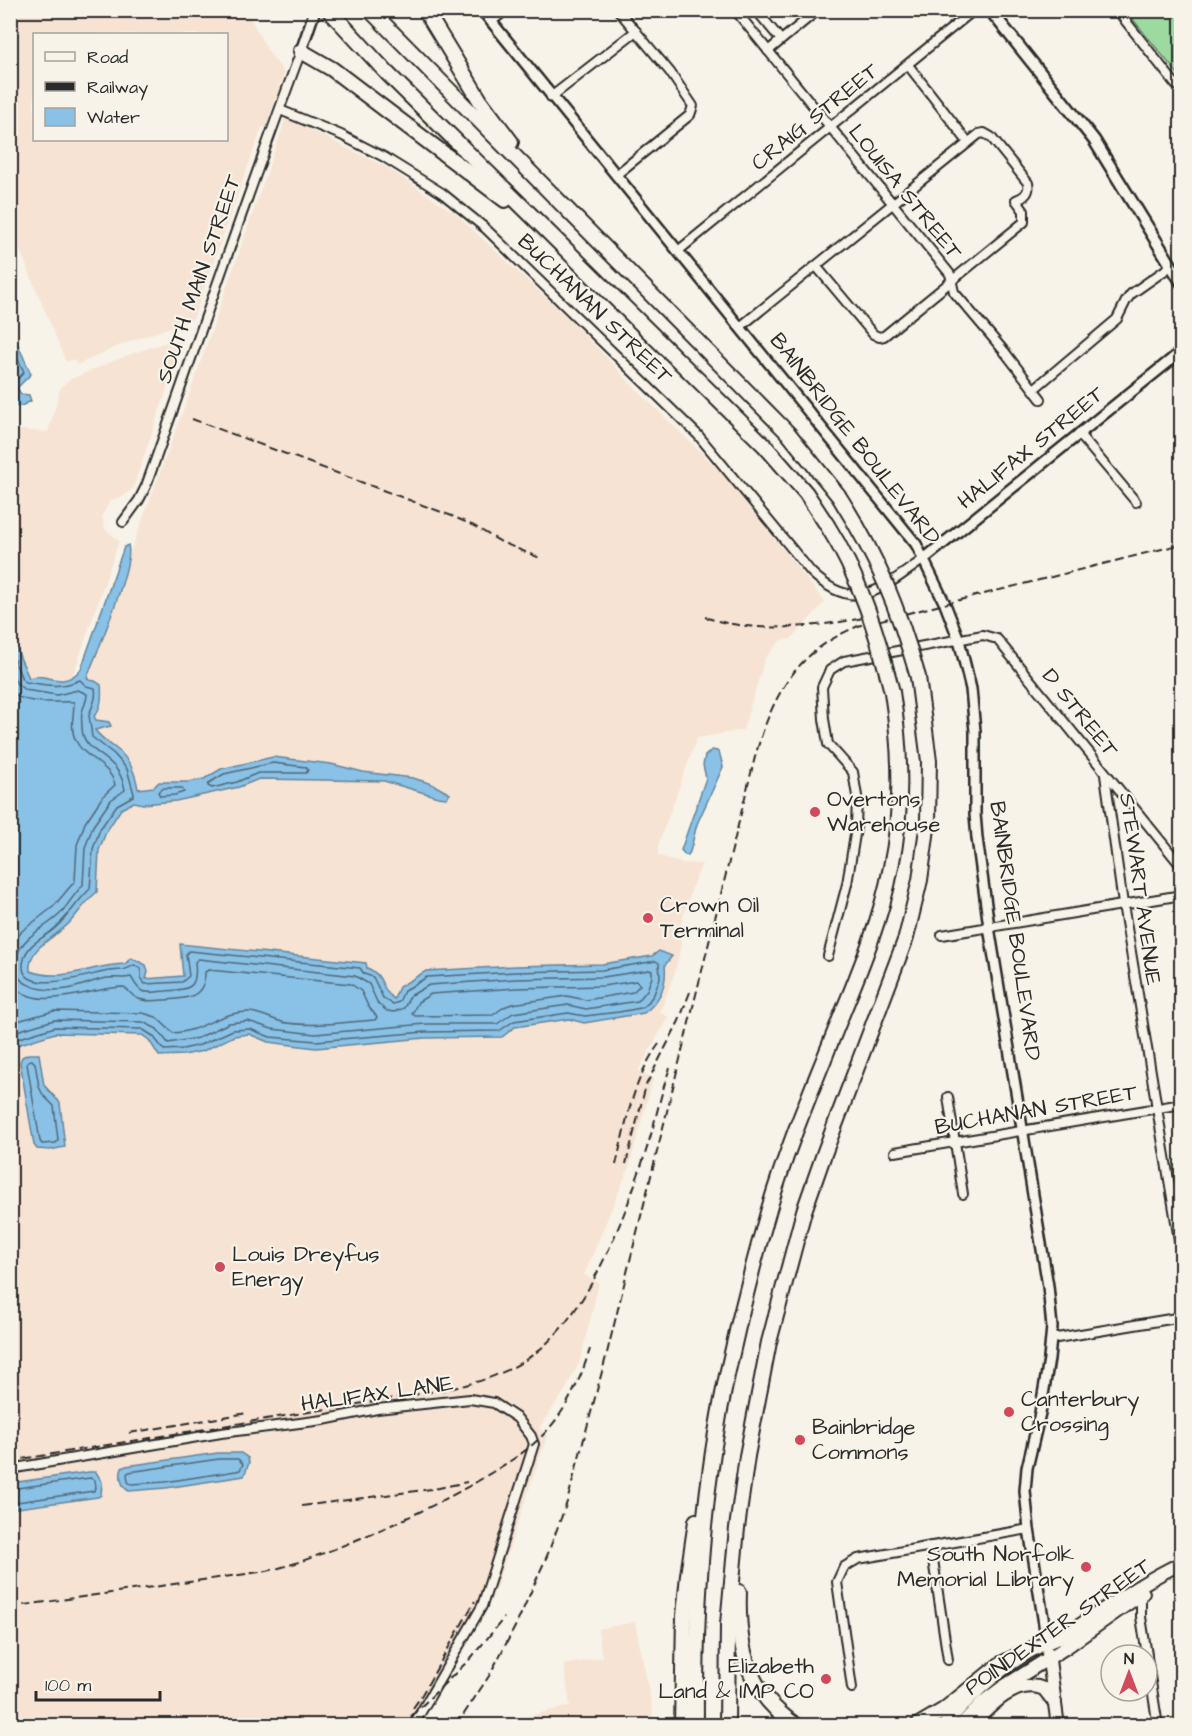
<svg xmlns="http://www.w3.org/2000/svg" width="1192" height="1736" viewBox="0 0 1192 1736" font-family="'Architects Daughter',sans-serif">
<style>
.built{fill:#f6e3d3;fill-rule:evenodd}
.green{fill:#9ddaa2;stroke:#648266;stroke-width:1.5}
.water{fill:#89c1e7;stroke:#63859c;stroke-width:1.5}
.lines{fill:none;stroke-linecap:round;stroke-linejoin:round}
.shore{stroke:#516776;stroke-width:1.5}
.minor-casing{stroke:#2b2b2b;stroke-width:12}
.tertiary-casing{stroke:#2b2b2b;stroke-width:14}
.secondary-casing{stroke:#2b2b2b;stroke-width:15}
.primary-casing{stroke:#2b2b2b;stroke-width:16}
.motorway-casing{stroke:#2b2b2b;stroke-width:18}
.minor{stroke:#f7f3e8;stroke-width:8}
.tertiary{stroke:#f7f3e8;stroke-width:9}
.secondary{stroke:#f7f3e8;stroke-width:10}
.primary{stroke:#f7f3e8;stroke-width:12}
.motorway{stroke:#f7f3e8;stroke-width:14}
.rail{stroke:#2b2b2b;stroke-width:2;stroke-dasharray:9 4.5;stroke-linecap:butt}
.motorway-bridge-casing{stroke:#2b2b2b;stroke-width:18;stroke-linecap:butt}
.motorway-bridge{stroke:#f7f3e8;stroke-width:14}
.poi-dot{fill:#d1495b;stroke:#f7f3e8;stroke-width:2}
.labels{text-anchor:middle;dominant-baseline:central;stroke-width:4.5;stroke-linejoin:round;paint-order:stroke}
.street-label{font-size:22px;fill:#2b2b2b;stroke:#f7f3e8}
.poi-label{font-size:22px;fill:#2b2b2b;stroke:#f7f3e8;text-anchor:start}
</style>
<rect width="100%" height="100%" fill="#f7f3e8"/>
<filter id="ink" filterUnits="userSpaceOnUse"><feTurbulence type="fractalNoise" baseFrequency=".0167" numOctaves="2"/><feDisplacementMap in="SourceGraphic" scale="12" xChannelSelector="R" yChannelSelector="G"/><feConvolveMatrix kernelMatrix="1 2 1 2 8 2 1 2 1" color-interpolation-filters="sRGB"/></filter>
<g filter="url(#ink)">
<g class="built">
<path d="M 10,11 L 246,11 L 267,49 L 284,73 L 266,127 L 262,127 L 193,319 L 123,344 L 77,365 L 74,359 L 66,362 L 11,228 ZM 226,34 L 226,140 L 34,140 L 34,34 Z"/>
<path d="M 286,118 L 388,168 L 456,214 L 572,322 L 646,399 L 723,474 L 825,602 L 791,639 L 781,640 L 765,658 L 743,730 L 697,738 L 658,845 L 658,855 L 680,863 L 702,864 L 693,884 L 677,937 L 681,942 L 679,954 L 675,972 L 660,1012 L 668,1017 L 638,1071 L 653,1079 L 629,1167 L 584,1275 L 599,1283 L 580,1361 L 564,1392 L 539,1428 L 547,1436 L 492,1599 L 479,1601 L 408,1725 L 11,1725 L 10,429 L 48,432 L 61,387 L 69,380 L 128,355 L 185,336 L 133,488 L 124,496 L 110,501 L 102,516 L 105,529 L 119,541 L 72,678 L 82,682 L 190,392 Z"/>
<path d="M 635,1622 L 652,1707 L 653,1725 L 512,1725 L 511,1720 L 570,1706 L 564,1665 L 602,1657 L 598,1629 Z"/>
</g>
<path class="green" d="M 1126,11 L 1181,11 L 1181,78 Z"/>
<g class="water">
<path d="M 10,327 L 31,374 L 17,388 L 21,394 L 29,395 L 31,401 L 21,406 L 11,406 Z"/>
<path d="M 128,545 C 135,564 96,655 87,677 L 89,680 L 95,681 L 101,685 C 102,695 102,709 94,716 L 96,720 L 109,722 L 111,726 L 95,730 C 100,737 107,742 114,747 C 129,758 135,771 138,789 L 154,787 L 159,782 L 189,782 L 204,779 L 221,769 L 273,757 L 331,764 L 363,772 L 413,778 L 432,784 L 450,794 L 446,798 L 438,797 L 384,781 L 259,779 L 239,787 L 176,801 L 143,804 L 134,802 L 121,809 L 106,832 L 99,850 L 97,892 C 86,901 80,911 71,921 C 56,939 28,945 30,971 C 63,983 91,965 125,964 L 131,958 L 146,965 L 148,972 L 146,979 L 183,976 L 180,944 L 366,963 L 367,968 C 386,976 379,989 394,999 L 399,987 L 426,971 L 516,966 L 602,964 L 652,956 L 659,951 L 672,956 L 665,965 C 667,984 660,1001 644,1013 L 584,1023 L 569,1019 L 515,1027 L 502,1037 L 425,1038 L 316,1048 L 268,1042 L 249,1034 L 234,1036 L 203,1051 L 184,1055 L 159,1056 L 149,1040 L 142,1035 L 55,1033 L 11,1047 L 11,636 L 29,678 C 48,671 61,692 81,669 L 124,547 Z"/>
<path d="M 712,750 L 717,751 L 720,755 L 723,767 L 697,824 L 690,852 L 688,855 L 685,855 L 681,850 L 706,778 L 703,765 L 705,756 Z"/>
<path d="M 28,1054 L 39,1054 L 44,1085 L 60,1103 L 65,1147 L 50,1150 L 37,1149 L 34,1145 L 20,1062 L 22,1057 Z"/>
<path d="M 218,1453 L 241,1453 L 248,1458 L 249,1463 L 244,1476 L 166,1488 L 129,1491 C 121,1487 119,1476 122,1468 L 126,1466 Z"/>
<path d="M 89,1472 L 96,1472 L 102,1482 L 101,1495 L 98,1497 L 11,1509 L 11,1483 Z"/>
</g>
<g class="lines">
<g class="shore">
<path d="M 10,342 L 24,372 C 15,384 8,381 15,398 L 10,401"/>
<path d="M 10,650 L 22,679 L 26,682 C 47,685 59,689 80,680 L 86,686 L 95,688 C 97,699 92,706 89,715 L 92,737 L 114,754 L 127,769 L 134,794 L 133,796 L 117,805 L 100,829 L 93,849 L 90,889 C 75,903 66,921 49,933 C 39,940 27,946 24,959 C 13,999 88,975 104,972 C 117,969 122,973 134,965 L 141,969 L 141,979 L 145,984 L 182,982 L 189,976 L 186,954 L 189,951 L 360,968 L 364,974 L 373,977 L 383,998 L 393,1004 L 399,1002 L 404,991 L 427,977 L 516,972 L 602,970 L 656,961 L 659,963 L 660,978 L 654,994 L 647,1004 L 641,1008 L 619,1012 L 585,1016 L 568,1013 L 514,1021 L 499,1031 L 425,1032 L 316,1041 L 270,1037 L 250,1029 L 233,1030 L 200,1045 L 183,1049 L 164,1050 L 153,1036 L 142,1029 L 55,1027 L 10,1041"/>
<path d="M 10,669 L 17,684 L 25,690 L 57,695 L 78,690 L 87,694 C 87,702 84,705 82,712 C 81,715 82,731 83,735 C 89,756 119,755 125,790 L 111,800 L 93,826 L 85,848 L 83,885 C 74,894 68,905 60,914 C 46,928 24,935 17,955 C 6,987 45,992 67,989 C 81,987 94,980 107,978 C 115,977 123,979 131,977 C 134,981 136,988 142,991 C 149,994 158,991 166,991 C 190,989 198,989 195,962 L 198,959 L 355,976 L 369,984 L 378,1004 L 387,1011 L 394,1012 L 404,1008 L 410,996 L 429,985 L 516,979 L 603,977 L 649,970 L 652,971 L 652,977 L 647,990 L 638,1001 L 586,1009 L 568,1005 L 513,1013 L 497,1024 L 425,1024 L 315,1034 L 272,1029 L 248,1021 L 229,1023 L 198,1038 L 168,1043 L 157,1029 L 143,1022 L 54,1020 L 10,1033"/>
<path d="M 10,691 C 25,706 55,701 74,702 C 74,714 70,728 75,739 C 83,759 110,763 115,785 L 103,796 L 85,823 L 77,845 L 75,881 L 53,907 L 22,931 L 10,948"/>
<path d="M 273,763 L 306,767 L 308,770 L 306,773 L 258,773 L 237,782 L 212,788 L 208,786 L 209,783 L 224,774 Z"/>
<path d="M 164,788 L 182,788 L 184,792 L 175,795 L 160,796 L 158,792 Z"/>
<path d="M 636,981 L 640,985 L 633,992 L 586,1000 L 567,996 L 512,1004 L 504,1007 L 493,1015 L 415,1016 L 412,1014 L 418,1002 L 431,994 L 517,988 L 603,986 Z"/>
<path d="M 10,982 C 35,1016 91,987 124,987 C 129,991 133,997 139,999 C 147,1002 155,1001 163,1000 C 185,999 205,999 205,972 L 209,970 L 351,984 L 361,991 L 368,1006 L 377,1017 L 375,1020 C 346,1022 316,1027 287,1023 C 274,1021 261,1012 248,1012 C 219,1012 201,1032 173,1033 L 156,1017 L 143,1013 L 54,1011 L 10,1023"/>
<path d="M 32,1060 L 35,1063 L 39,1087 L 43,1095 L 54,1106 L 58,1140 L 56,1143 L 42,1144 L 40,1141 L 27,1064 L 28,1061 Z"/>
<path d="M 219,1459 L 238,1459 L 243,1464 L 240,1470 L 236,1471 L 165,1482 L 131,1484 L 128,1482 L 127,1474 L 129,1472 Z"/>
<path d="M 10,1489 L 90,1478 L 95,1480 L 96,1488 L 94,1491 L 10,1503"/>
</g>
<g class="minor-casing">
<g id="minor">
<path d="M 735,10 L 950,274 L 954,292 L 1004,351 L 1041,399"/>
<path d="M 756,10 L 781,40"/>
<path d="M 1117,10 L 1176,85 L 1182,88"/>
<path d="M 491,22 L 506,10"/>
<path d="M 768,51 L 818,10"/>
<path d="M 908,65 L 968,142"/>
<path d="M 551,97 L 636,31"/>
<path d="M 280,110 L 341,135 L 384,157 L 442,193 L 485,228 L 698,435 L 811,572 C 856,616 882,588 924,559"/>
<path d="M 616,175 L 690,115 L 693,106 L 670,72 L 618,10"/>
<path d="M 678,251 L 974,10"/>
<path d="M 740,327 L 979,134 L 984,133 L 991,137 L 1028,183 C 1030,192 1025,197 1016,200 L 1024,211 L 1024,222 L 884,336 L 879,337 L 873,334 L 816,266"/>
<path d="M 1034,389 L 1117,319 L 1126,301 L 1131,294 L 1171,266"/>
<path d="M 1079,434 L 1136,502"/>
<path d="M 123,522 L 139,500 L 146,486 C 198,341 247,195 301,51"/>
<path d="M 1105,775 L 1123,904 L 1182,1258"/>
<path d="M 942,935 L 1182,895"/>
<path d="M 828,956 L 847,884 L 856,828 L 857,796 L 853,772 L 828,744 L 824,719 L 822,687 L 830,670 L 844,661 L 972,637 L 983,635 L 997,639 L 1182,867"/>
<path d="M 948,1097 L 963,1194"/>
<path d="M 895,1152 L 1182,1104"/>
<path d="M 1051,1339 L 1182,1317"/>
<path d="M 10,1469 L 221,1433 L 323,1420 L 377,1409 L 470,1399 L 494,1403 L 517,1418 L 531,1436 L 534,1444 L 482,1606 L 413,1726"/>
<path d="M 931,1546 L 948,1660"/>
<path d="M 1141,1594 L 1141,1617 L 1147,1655"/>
<path d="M 1147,1657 L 1158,1726"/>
<path d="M 852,1688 L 837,1582 L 844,1567 L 858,1559 L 1029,1529"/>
</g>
</g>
<g class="tertiary-casing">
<g id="tertiary">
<path d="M 482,10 L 916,544 L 945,604 L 959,640 L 971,689 L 975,731 L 975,814 L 977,838 L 989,927 L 1048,1286 L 1052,1327 L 1049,1359 L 1040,1413 L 1027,1468 L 1025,1491 L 1029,1529 L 1047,1643"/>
<path d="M 301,51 L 315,10"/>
<path d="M 924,559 L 1182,351"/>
</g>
</g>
<g class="secondary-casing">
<path id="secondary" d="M 990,10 L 1094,140 L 1182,283"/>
</g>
<g class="primary-casing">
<g id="primary">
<path d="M 1048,1653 L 1058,1726"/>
<path d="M 944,1726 C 969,1696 1001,1668 1035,1648 C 1045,1642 1057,1640 1068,1633 C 1105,1609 1141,1582 1182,1563"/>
<path d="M 960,1726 L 983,1702 L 1003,1687 L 1065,1648 L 1143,1593"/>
<path d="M 971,1726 C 989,1707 1016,1677 1044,1689 L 1055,1703"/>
</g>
</g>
<g class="motorway-casing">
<g id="motorway">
<path d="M 329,10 L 387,73 L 765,446 L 806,493 L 827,525"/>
<path d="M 370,10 L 788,433 L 838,495"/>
<path d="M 425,10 L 481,102 L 511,142"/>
<path d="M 301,51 L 332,69 L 505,200"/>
<path d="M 739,1592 C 737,1648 748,1694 797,1726"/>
<path d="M 682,1726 L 684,1616 L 688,1575 L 696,1521"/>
<path d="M 696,1726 C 695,1608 702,1490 727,1375 C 739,1319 753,1264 769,1209 C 788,1144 815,1082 840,1019 C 860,970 881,920 891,867 C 903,810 901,750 892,692"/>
<path d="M 727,1726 L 728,1624 L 737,1528 L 747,1456 L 769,1342 L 804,1211 L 824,1154 L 906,938 L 920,880 L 928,821 L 929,761 L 918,677"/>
<path d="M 917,1726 L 944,1710 L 1001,1664 L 1036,1647"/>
</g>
</g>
<use href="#minor" class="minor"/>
<use href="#tertiary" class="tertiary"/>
<use href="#secondary" class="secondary"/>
<use href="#primary" class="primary"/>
<use href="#motorway" class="motorway"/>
<g class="rail">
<path d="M 192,419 L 452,516 L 474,526 L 501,542 L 540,558"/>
<path d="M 705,617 C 752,634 815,627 864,618"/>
<path d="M 626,1164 L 646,1085 L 679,1021 L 690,992"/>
<path d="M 616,1165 C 626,1123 633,1079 659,1044"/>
<path d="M 129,1433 L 247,1413"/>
<path d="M 10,1461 L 443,1390 C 478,1383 511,1373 539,1350 C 591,1308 626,1214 646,1151 C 655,1124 660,1095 670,1068"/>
<path d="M 302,1506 L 439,1488 L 467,1482"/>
<path d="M 10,1607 L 267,1571 C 297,1564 325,1553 354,1541 C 397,1523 437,1505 478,1481 C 500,1467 523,1455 542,1436 C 566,1412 580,1381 590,1349"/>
<path d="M 413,1708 L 420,1698 L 475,1601"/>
<path d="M 401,1726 L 471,1658 L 504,1618"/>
<path d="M 456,1726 L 489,1676 L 516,1625 L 547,1556 L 567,1502 L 607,1353 L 755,757 C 773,693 797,650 861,625 L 1182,544"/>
</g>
<g class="motorway-bridge-casing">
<g id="motorway-bridge">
<path d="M 838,495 C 877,556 898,607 918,677"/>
<path d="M 827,525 C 860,577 877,633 892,692"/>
</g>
</g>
<use href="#motorway-bridge" class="motorway-bridge"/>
</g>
</g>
<g class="poi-dot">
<circle cx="815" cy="812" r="6"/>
<circle cx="648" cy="918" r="6"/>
<circle cx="220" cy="1267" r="6"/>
<circle cx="1009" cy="1412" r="6"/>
<circle cx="800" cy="1440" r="6"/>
<circle cx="1086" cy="1567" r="6"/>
<circle cx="826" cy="1679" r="6"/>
</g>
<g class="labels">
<g class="street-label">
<text transform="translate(815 117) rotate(-39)">CRAIG STREET</text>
<text transform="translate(905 192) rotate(51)">LOUISA STREET</text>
<text transform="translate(199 279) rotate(-71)">SOUTH MAIN STREET</text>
<text transform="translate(595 309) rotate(44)">BUCHANAN STREET</text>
<text transform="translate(855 439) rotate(52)">BAINBRIDGE BOULEVARD</text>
<text transform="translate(1031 448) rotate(-39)">HALIFAX STREET</text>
<text transform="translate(1080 713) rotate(51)">D STREET</text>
<text transform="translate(1140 889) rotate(82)">STEWART AVENUE</text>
<text transform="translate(1015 931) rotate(82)">BAINBRIDGE BOULEVARD</text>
<text transform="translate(1036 1110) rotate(-10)">BUCHANAN STREET</text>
<text transform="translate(377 1394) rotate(-8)">HALIFAX LANE</text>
<text transform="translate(1058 1627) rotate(-35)">POINDEXTER STREET</text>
</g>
<g class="poi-label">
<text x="827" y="799">Overtons<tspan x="827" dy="25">Warehouse</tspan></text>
<text x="660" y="905">Crown Oil<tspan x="660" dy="25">Terminal</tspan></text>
<text x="232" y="1254">Louis Dreyfus<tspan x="232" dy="25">Energy</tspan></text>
<text x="1021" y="1399">Canterbury<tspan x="1021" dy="25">Crossing</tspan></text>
<text x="812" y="1427">Bainbridge<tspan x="812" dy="25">Commons</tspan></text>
<text x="1074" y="1554" text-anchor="end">South Norfolk<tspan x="1074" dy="25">Memorial Library</tspan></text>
<text x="814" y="1666" text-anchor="end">Elizabeth<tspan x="814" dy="25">Land &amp; IMP CO</tspan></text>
</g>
</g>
<rect width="1192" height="1736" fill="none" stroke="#f7f3e8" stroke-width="36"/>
<rect x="18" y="18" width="1156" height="1700" fill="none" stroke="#2b2b2b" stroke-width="2" filter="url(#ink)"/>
<rect x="33" y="33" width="195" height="108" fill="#f7f3e8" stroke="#a5a39c" stroke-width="1.5"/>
<rect x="45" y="52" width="30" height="9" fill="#f7f3e8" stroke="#a5a39c" stroke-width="1.5"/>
<text x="87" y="63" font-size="18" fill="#2b2b2b">Road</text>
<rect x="45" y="82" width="30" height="9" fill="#2b2b2b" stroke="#a5a39c" stroke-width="1.5"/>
<text x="87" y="93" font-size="18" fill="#2b2b2b">Railway</text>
<rect x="45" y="108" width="30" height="18" fill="#89c1e7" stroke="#a5a39c" stroke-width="1.5"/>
<text x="87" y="123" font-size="18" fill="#2b2b2b">Water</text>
<g transform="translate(1129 1673)"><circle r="28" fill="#f7f3e8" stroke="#a5a39c" stroke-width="1.5"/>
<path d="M0-4.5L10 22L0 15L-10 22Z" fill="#d1495b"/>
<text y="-9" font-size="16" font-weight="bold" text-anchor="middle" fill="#2b2b2b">N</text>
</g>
<path d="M36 1691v9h124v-9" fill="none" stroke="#2b2b2b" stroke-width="3"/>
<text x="45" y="1691" font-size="18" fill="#2b2b2b" stroke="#f7f3e8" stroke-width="4.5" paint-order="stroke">100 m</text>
</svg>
